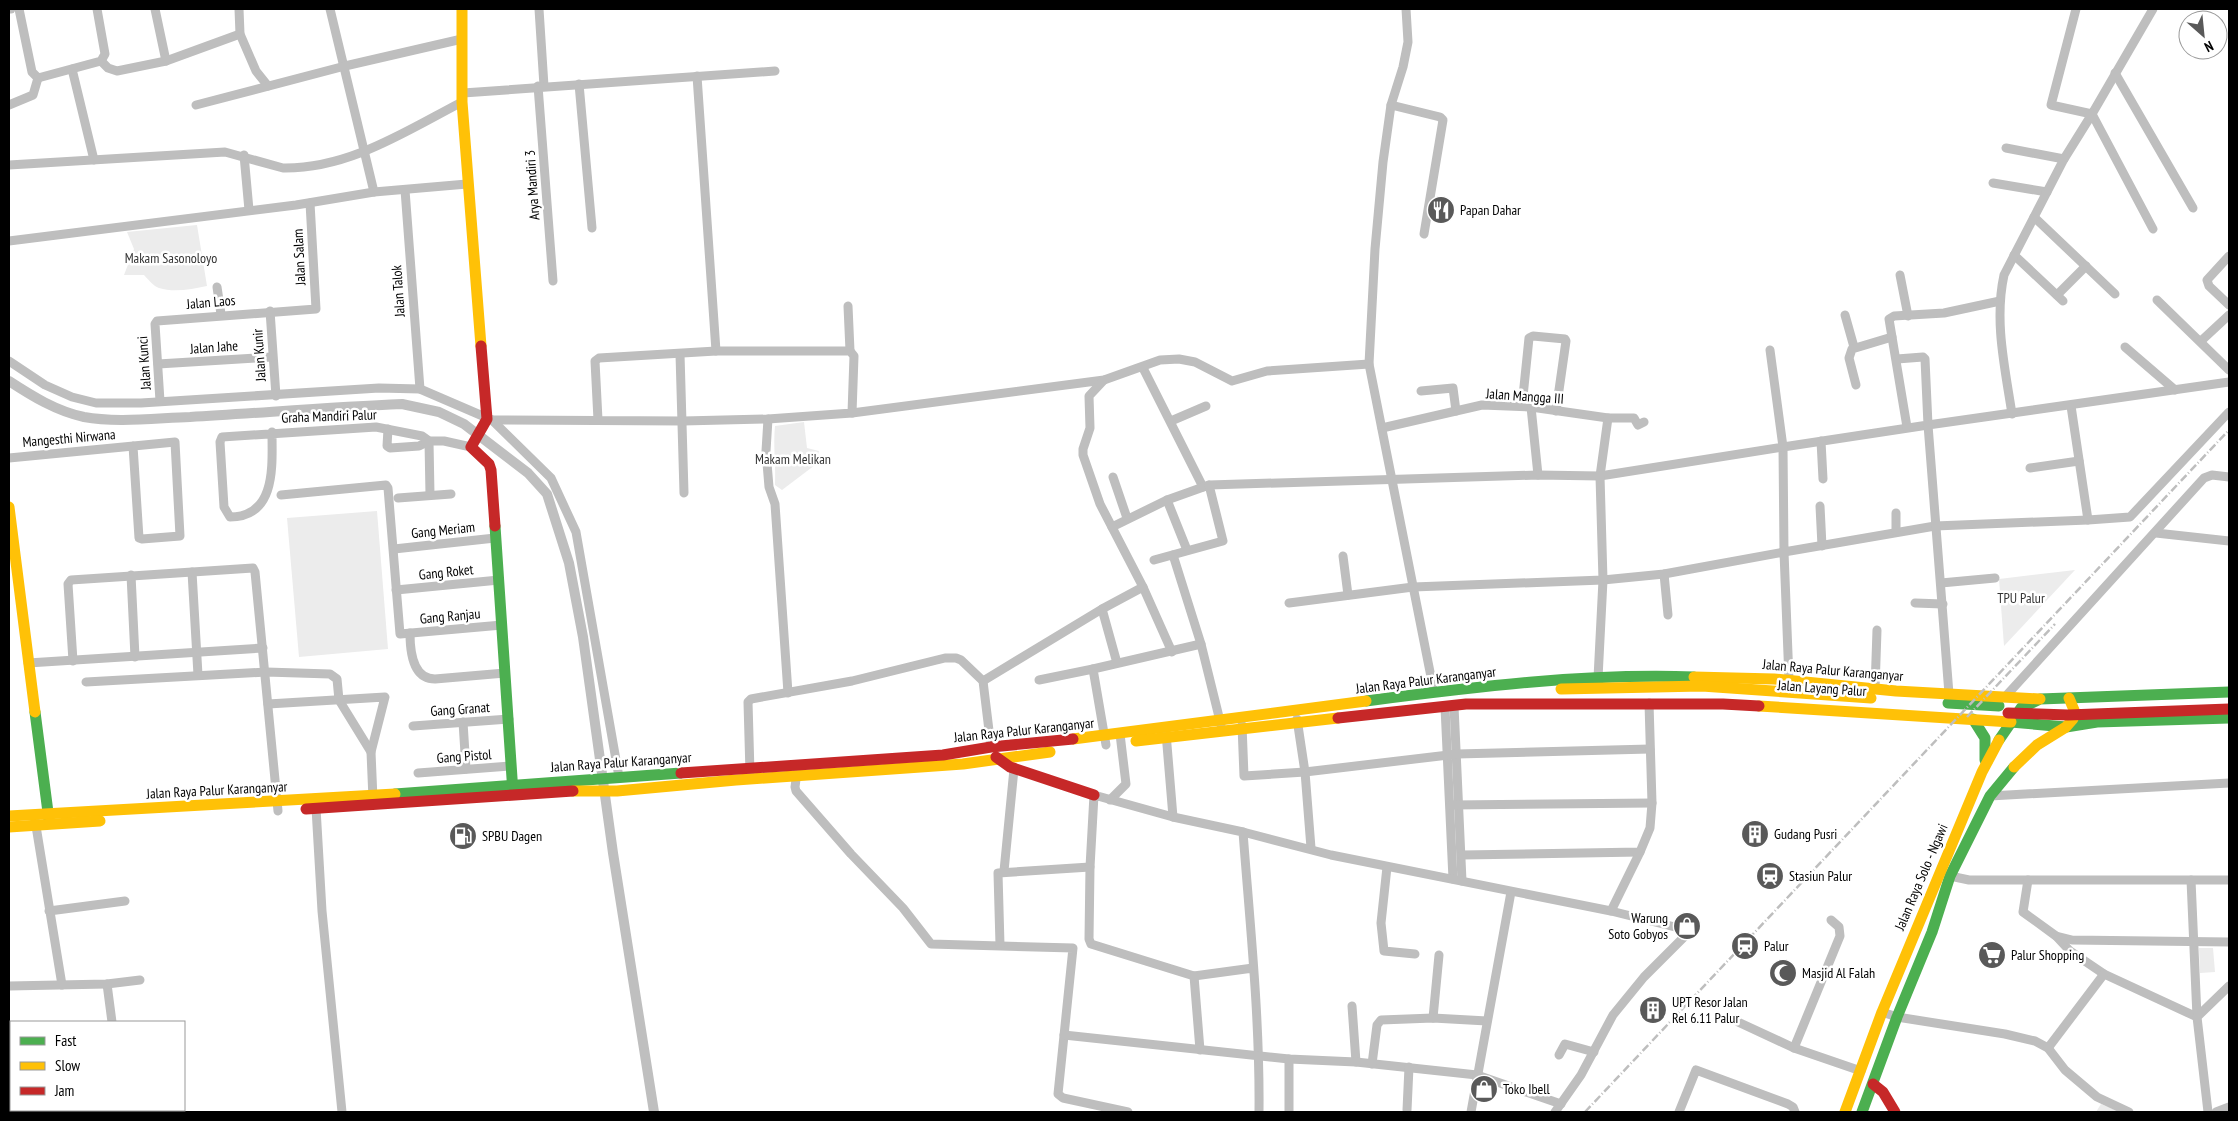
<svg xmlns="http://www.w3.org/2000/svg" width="2238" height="1121" viewBox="0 0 2238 1121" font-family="'PT Sans Narrow',sans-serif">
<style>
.green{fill:#ececec}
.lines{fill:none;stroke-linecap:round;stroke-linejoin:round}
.canal{stroke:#bfbfbf;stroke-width:10}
.street{stroke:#bebebe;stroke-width:9}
.fast{stroke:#4caf50;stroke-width:11}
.slow{stroke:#ffc107;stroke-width:11}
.jam{stroke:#c62828;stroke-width:11}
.rail{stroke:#bebebe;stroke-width:2.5;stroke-dasharray:8 2.5 1 2.5;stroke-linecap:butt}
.labels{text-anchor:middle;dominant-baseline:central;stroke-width:5;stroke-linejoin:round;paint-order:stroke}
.street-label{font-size:14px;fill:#000;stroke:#fff}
.poi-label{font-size:14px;fill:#000;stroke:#fff;text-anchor:start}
.park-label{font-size:14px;fill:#333;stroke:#fff}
</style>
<rect width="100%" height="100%" fill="#fff"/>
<g class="green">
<path d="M 197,225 L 207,286 C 192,289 174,293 159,288 C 153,286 148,279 144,275 L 124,275 L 134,249 L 127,232 Z"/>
<path d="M 804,422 L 807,448 L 819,451 L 815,465 L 782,490 L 775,485 C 776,464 773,446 775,426 Z"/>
<path d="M 377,511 L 388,649 L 299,657 L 287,518 Z"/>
<path d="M 2075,570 L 2004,646 L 1999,579 Z"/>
<path d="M 2199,948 L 2213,948 L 2215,972 L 2200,973 Z"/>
<path d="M 2101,1104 L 2120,1112 L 2096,1112 Z"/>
</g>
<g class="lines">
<path class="canal" d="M 9,381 C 32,396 56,411 84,417 C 116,423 157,418 190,417 C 260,413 331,407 402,404 L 439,412 L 464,424 L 528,473 L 547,494 L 569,563 L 583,637 L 613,853 L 654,1112"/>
<g class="street">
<path d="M 9,9 L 11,9"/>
<path d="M 19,9 L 32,72 L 38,78"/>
<path d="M 155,9 L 166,61"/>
<path d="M 239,9 L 240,34 L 256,71 L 268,86"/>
<path d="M 330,9 L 374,192"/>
<path d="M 539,9 L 544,86"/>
<path d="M 1406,9 L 1408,42 L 1403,67 L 1391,105 L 1383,162 L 1375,249 L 1369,364 L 1434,692"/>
<path d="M 2076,9 L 2051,105 L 2092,114 L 2153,9"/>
<path d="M 101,61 L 108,68 L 117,71 L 166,61 L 240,34"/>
<path d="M 72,69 L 94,160"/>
<path d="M 2115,73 L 2193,208"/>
<path d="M 697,76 L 716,351"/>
<path d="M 38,78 L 101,61 L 105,54 L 97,9"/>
<path d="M 579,84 L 592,228"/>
<path d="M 538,86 L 553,281"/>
<path d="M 463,93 L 775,71"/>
<path d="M 9,105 L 33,95 L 38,78"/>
<path d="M 196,105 L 345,66 L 462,39"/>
<path d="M 1391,105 L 1440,117 L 1443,120 L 1424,234"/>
<path d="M 2006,148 L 2064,159"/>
<path d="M 244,155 L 249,210"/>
<path d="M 9,165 L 225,152 L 283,168 C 349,169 406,131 462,102"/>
<path d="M 1993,183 L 2047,192"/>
<path d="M 405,190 L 420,389"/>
<path d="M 2034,217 L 2115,294"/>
<path d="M 9,241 L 296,205 L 374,192 L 467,184"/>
<path d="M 2014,255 L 2063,301"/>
<path d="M 2229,256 L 2207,280 L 2209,286 L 2229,305"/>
<path d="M 1900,275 L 1908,316"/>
<path d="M 217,287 L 221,314"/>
<path d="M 2057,295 L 2086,266"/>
<path d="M 2157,300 L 2229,370"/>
<path d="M 848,306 L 850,351"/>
<path d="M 270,311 L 276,396"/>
<path d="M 1845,315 L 1854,347"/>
<path d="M 2201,341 L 2229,315"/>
<path d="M 2125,347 L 2175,390"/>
<path d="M 680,354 L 684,493"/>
<path d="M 1897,359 L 1923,357 L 1925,359 L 1928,425 L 1783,447 L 1784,552 L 1935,526 L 2088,520 L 2071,406"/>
<path d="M 9,361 L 45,385 L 72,397 L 96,403 L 141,403 L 379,388 L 420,389 L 492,420 L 683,421 L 768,419 L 852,413 L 854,356 L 850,351 L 716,351 L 599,358 L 595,361 L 598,420"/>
<path d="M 158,364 L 272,357"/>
<path d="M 1143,368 L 1203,487"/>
<path d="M 1856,385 L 1849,358 L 1852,349 L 1892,337"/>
<path d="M 1421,391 L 1453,388 L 1456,411"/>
<path d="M 160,401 L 155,324 L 157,321 L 316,309 L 310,203"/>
<path d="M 1522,406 L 1529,338 L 1533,336 L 1565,339 L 1566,341 L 1556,411"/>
<path d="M 1531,407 L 1538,475"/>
<path d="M 852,413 L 1104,380 L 1160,360 L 1179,359 L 1195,362 L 1232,381 L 1267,371 L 1369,364"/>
<path d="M 2012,414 C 2005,368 1994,321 2004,275 L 2064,159 L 2092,114 L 2153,229"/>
<path d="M 768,419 L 766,451 L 769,487 L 775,504 L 788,693"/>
<path d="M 492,420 L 551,478 L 576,532 L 619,777"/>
<path d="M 1171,421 L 1206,406"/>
<path d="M 1907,427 L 1889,319 L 1894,316 L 1944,313 L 2000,301"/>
<path d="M 1382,428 L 1482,405 L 1531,407 L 1608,418 L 1634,418 L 1638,425 L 1644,422"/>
<path d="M 388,429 L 387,446 L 390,448 L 419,446 L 429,441 L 430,495"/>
<path d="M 272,432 C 272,464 277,517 230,517 L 224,507 L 220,442 L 222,437 L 376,427 L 422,436 L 429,441 L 444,441 L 471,447"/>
<path d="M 1821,441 L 1823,479"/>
<path d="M 9,458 L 175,442 L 180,536 L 142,539 L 139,538 L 133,446"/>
<path d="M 2030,468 L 2079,461"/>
<path d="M 1113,477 L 1127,518"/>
<path d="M 281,495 L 386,485 L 388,488 L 400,634 L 502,625"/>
<path d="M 398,498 L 451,494"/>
<path d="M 1167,500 L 1187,550"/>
<path d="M 1820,506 L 1822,546"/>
<path d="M 2088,520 L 2130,517 L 2229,412"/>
<path d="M 1112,527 L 1167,500 L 1209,485 L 1538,475 L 1600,476 L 1783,447 L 1770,350"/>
<path d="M 1896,531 L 1896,513"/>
<path d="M 2156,533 L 2229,541"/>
<path d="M 394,549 L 495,538"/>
<path d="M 1173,555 L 1201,644 L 1221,725"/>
<path d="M 1343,556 L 1348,595"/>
<path d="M 1154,560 L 1223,541 L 1209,485"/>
<path d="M 192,572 L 198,675"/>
<path d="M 1664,574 L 1668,615"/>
<path d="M 131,575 L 135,657"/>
<path d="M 1941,583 L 1995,578"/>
<path d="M 1143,587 L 1172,652"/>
<path d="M 396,590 L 499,580"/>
<path d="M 1289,603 L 1413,587 L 1603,580 L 1664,574 L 1784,552 L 1789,680"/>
<path d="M 1915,603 L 1943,604"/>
<path d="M 1102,609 L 1117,663"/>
<path d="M 410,633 C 410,650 412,679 435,679 L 505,673"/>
<path d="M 73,661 L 68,584 L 71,580 L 253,568 L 255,572 L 278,811"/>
<path d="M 28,663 L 263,648"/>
<path d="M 1598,678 L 1603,580 L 1600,476 L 1608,418"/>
<path d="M 1039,680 L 1093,669"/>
<path d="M 983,681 L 1102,609 L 1143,587 L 1100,504 L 1083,455 L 1083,449 L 1090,428 L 1089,396 L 1104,380"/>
<path d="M 86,682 L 266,672 L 330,674 L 337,679 L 339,700 L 371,752"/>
<path d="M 1875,689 L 1877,630"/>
<path d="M 1949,694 L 1928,425 L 2229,382"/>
<path d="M 2005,697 L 2204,478 L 2212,475 L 2229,477"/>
<path d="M 268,704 L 385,697 L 371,752 L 373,799"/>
<path d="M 1454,706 L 1462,881"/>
<path d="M 1445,707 L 1453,879"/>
<path d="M 1297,719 L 1305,772 L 1311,848"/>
<path d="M 463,722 L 466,769"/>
<path d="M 1242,725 L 1244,776 L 1305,772 L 1457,754 L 1650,749"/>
<path d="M 413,726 L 509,719"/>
<path d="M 1166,733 L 1173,817"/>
<path d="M 1106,745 L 1093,669 L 1201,644"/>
<path d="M 797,772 L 795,787 L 796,791 L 851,854 L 903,908 L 931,944 L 1073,948 L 1058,1094 L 1063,1098 L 1128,1112"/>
<path d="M 418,773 L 511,766"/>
<path d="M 750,773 L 748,702 L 751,699 L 852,681 L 945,658 L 956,658 L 961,660 L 983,681 L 991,747"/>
<path d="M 1990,796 L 2229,783"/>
<path d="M 1110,800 L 1126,784 L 1120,734"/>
<path d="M 1451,805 L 1652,803"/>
<path d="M 316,808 L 322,911 L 342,1112"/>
<path d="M 35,820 L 62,985"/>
<path d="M 1243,832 L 1331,855 L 1611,911 L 1683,929 L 1685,936 L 1644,977 L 1613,1015 L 1581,1075 L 1555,1112"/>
<path d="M 1462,855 L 1640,852 L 1650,828 L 1652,803 L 1649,703"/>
<path d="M 1387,867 L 1381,923 L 1384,951 L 1415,954"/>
<path d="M 1004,871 L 1014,769"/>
<path d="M 1950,876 L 1969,880 L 2028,880 L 2023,912 L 2056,936 L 2070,951 L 2104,974 L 2197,1017 L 2191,880"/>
<path d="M 2028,880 L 2229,880"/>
<path d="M 49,911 L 125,901"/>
<path d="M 1611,911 L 1640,852"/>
<path d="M 2056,936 L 2072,940 L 2229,942"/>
<path d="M 1000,945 L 998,873 L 1090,867"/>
<path d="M 1253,968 L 1194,976 L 1091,944 L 1089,939 L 1090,867 L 1094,795 L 1173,817 L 1243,832 C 1250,925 1260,1019 1259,1112"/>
<path d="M 1194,976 L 1200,1050"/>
<path d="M 107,984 L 112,1022"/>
<path d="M 9,986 L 107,984 L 140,980"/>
<path d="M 1352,1006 L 1356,1062"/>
<path d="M 1882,1012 L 1897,1017 L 2005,1034 L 2035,1041 L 2048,1048 L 2065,1070 L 2097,1097 L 2129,1112"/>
<path d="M 1433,1018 L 1439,955"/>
<path d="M 1738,1022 L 1794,1048 L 1861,1071"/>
<path d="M 1064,1035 L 1289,1059 L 1356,1062 L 1477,1075 L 1561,1104"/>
<path d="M 9,1036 L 11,1036"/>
<path d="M 1794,1048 L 1840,936 L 1839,927 L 1831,920"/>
<path d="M 2048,1048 L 2104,974"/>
<path d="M 1559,1055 L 1565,1044 L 1594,1052"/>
<path d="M 1289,1059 L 1289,1112"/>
<path d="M 1372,1064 L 1377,1025 L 1381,1020 L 1433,1018 L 1487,1021"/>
<path d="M 1407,1110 L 1409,1067"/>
<path d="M 1471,1112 L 1511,892"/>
<path d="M 1679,1112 L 1696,1070 L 1788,1104 L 1793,1107 L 1795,1112"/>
<path d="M 2208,1112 L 2197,1017 L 2229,986"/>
<path d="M 2216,1112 L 2229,1107"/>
</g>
<g class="fast">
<path d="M 495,526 L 513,793"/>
<path d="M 1366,701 C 1474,687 1585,673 1694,677"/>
<path d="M 1948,703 L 1999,706"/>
<path d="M 35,712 L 49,820"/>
<path d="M 1973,719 L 1985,738 L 1985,760"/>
<path d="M 2011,722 L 2066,727 L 2097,722 L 2229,718"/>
<path d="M 1999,740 L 2021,708 L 2040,699 L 2229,692"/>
<path d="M 395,794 L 681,773"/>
<path d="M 1862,1112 L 1897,1017 L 1932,932 L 1950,876 L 1990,796 L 2014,767"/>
</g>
<g class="slow">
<path d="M 462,9 L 462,102 L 481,346"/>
<path d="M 9,507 L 35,712"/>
<path d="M 1694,677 L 1774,679 L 1896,691 L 2040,699"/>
<path d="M 1561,689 L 1702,686 L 1871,698"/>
<path d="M 1759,706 L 2011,722"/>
<path d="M 1073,739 L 1366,701"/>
<path d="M 1136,741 L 1338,718"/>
<path d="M 2014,767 L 2037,745 L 2066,727 L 2073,719 L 2074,710 L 2069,698"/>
<path d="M 573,791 L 617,791 L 736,780 L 963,764 L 1050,752"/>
<path d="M 9,816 L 395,794"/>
<path d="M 9,827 L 100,821"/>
<path d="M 1845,1112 L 1882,1012 L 1982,772 L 1999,740"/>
</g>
<g class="jam">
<path d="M 481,346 L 487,419 L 471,447 L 489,464 L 491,470 L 495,526"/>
<path d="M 2008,713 L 2068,715 L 2229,709"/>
<path d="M 1338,718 L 1466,704 L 1723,704 L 1759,706"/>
<path d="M 996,757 L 1010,767 L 1094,795"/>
<path d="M 681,773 L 943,755 L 991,747 L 1073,739"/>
<path d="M 306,809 L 573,791"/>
<path d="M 1873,1084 L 1883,1092 L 1895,1112"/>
</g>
<g class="rail">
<path d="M 1967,717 L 2055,624"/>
<path d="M 1585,1112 L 2229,430"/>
</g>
</g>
<defs>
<g id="restaurant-disc" transform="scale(1.4375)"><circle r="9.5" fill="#595959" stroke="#fff"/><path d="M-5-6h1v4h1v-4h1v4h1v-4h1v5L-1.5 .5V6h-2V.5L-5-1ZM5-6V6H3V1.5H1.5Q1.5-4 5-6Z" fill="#fff"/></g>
<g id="building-disc" transform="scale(1.4375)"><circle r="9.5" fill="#595959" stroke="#fff"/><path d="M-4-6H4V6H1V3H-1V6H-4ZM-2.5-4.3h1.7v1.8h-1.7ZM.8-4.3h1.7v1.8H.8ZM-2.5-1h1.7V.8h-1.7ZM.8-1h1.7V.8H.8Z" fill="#fff"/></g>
<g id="fuel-disc" transform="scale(1.4375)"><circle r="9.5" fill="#595959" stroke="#fff"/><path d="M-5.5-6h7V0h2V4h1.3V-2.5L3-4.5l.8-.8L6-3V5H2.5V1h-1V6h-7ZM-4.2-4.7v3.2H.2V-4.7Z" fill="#fff"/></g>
<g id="station-disc" transform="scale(1.4375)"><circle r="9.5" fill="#595959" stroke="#fff"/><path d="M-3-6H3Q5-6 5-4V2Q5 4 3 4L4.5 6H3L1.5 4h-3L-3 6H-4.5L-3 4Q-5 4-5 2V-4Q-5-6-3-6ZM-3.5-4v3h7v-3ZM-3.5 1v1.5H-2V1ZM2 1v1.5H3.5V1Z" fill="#fff"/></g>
<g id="shop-disc" transform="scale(1.4375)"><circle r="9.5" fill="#595959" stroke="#fff"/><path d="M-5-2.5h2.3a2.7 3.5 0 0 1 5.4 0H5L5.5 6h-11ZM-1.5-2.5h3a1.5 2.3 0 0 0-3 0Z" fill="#fff"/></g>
<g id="supermarket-disc" transform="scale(1.4375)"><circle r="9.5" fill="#595959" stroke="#fff"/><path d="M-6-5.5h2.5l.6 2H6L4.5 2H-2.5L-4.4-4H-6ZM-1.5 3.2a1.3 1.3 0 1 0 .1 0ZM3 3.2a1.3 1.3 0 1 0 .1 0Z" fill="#fff"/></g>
<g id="mosque-disc" transform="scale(1.4375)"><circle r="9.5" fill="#595959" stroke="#fff"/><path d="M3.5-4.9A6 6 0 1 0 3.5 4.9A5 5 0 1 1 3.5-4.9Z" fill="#fff"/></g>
</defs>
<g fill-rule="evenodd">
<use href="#restaurant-disc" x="1441" y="210"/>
<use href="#building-disc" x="1755" y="834"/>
<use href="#fuel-disc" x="463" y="836"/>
<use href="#station-disc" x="1770" y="876"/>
<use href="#shop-disc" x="1687" y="926"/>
<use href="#station-disc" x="1745" y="946"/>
<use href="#supermarket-disc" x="1992" y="955"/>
<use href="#mosque-disc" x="1783" y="973"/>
<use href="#building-disc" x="1653" y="1010"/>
<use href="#shop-disc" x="1484" y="1089"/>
</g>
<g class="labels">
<g class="street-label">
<text transform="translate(532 185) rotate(-94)">Arya Mandiri 3</text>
<text transform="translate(299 257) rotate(-93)">Jalan Salam</text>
<text transform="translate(398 291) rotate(-94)">Jalan Talok</text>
<text transform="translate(211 302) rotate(-5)">Jalan Laos</text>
<text transform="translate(214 347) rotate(-4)">Jalan Jahe</text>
<text transform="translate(259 355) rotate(-94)">Jalan Kunir</text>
<text transform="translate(144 363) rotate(-94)">Jalan Kunci</text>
<text transform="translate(1525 396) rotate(4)">Jalan Mangga III</text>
<text transform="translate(329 416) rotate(-2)">Graha Mandiri Palur</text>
<text transform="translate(69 438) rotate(-5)">Mangesthi Nirwana</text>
<text transform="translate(443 530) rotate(-6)">Gang Meriam</text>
<text transform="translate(446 572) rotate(-6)">Gang Roket</text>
<text transform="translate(450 616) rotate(-5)">Gang Ranjau</text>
<text transform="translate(1833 670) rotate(5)">Jalan Raya Palur Karanganyar</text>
<text transform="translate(1426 680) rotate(-7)">Jalan Raya Palur Karanganyar</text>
<text transform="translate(1822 688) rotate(4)">Jalan Layang Palur</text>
<text transform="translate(460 709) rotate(-4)">Gang Granat</text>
<text transform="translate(1024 730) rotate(-6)">Jalan Raya Palur Karanganyar</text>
<text transform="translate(464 756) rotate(-4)">Gang Pistol</text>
<text transform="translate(621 762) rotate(-4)">Jalan Raya Palur Karanganyar</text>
<text transform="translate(217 790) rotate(-3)">Jalan Raya Palur Karanganyar</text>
<text transform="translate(1921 877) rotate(-67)">Jalan Raya Solo - Ngawi</text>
</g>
<g class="poi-label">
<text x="1460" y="210">Papan Dahar</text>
<text x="1774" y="834">Gudang Pusri</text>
<text x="482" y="836">SPBU Dagen</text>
<text x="1789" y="876">Stasiun Palur</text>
<text x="1668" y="918" text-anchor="end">Warung<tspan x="1668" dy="16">Soto Gobyos</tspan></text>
<text x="1764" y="946">Palur</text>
<text x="2011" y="955">Palur Shopping</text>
<text x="1802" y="973">Masjid Al Falah</text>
<text x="1672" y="1002">UPT Resor Jalan<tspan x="1672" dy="16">Rel 6.11 Palur</tspan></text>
<text x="1503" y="1089">Toko Ibell</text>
</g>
<g class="park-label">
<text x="171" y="258">Makam Sasonoloyo</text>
<text x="793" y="459">Makam Melikan</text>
<text x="2021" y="598">TPU Palur</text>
</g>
</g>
<rect width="2238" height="1121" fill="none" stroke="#000000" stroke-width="20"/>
<rect x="10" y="1021" width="175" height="90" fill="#ffffff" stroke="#999999"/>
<rect x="20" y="1037" width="25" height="8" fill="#4caf50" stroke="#999999"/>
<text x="55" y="1046" font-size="15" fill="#000000">Fast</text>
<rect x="20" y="1062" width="25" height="8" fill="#ffc107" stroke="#999999"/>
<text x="55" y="1071" font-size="15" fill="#000000">Slow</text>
<rect x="20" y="1087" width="25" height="8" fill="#c62828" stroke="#999999"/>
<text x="55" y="1096" font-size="15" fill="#000000">Jam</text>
<g transform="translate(2203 35) rotate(153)"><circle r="24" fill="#ffffff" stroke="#999999"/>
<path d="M0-4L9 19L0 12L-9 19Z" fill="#595959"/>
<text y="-8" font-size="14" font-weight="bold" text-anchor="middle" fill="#000000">N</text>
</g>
</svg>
